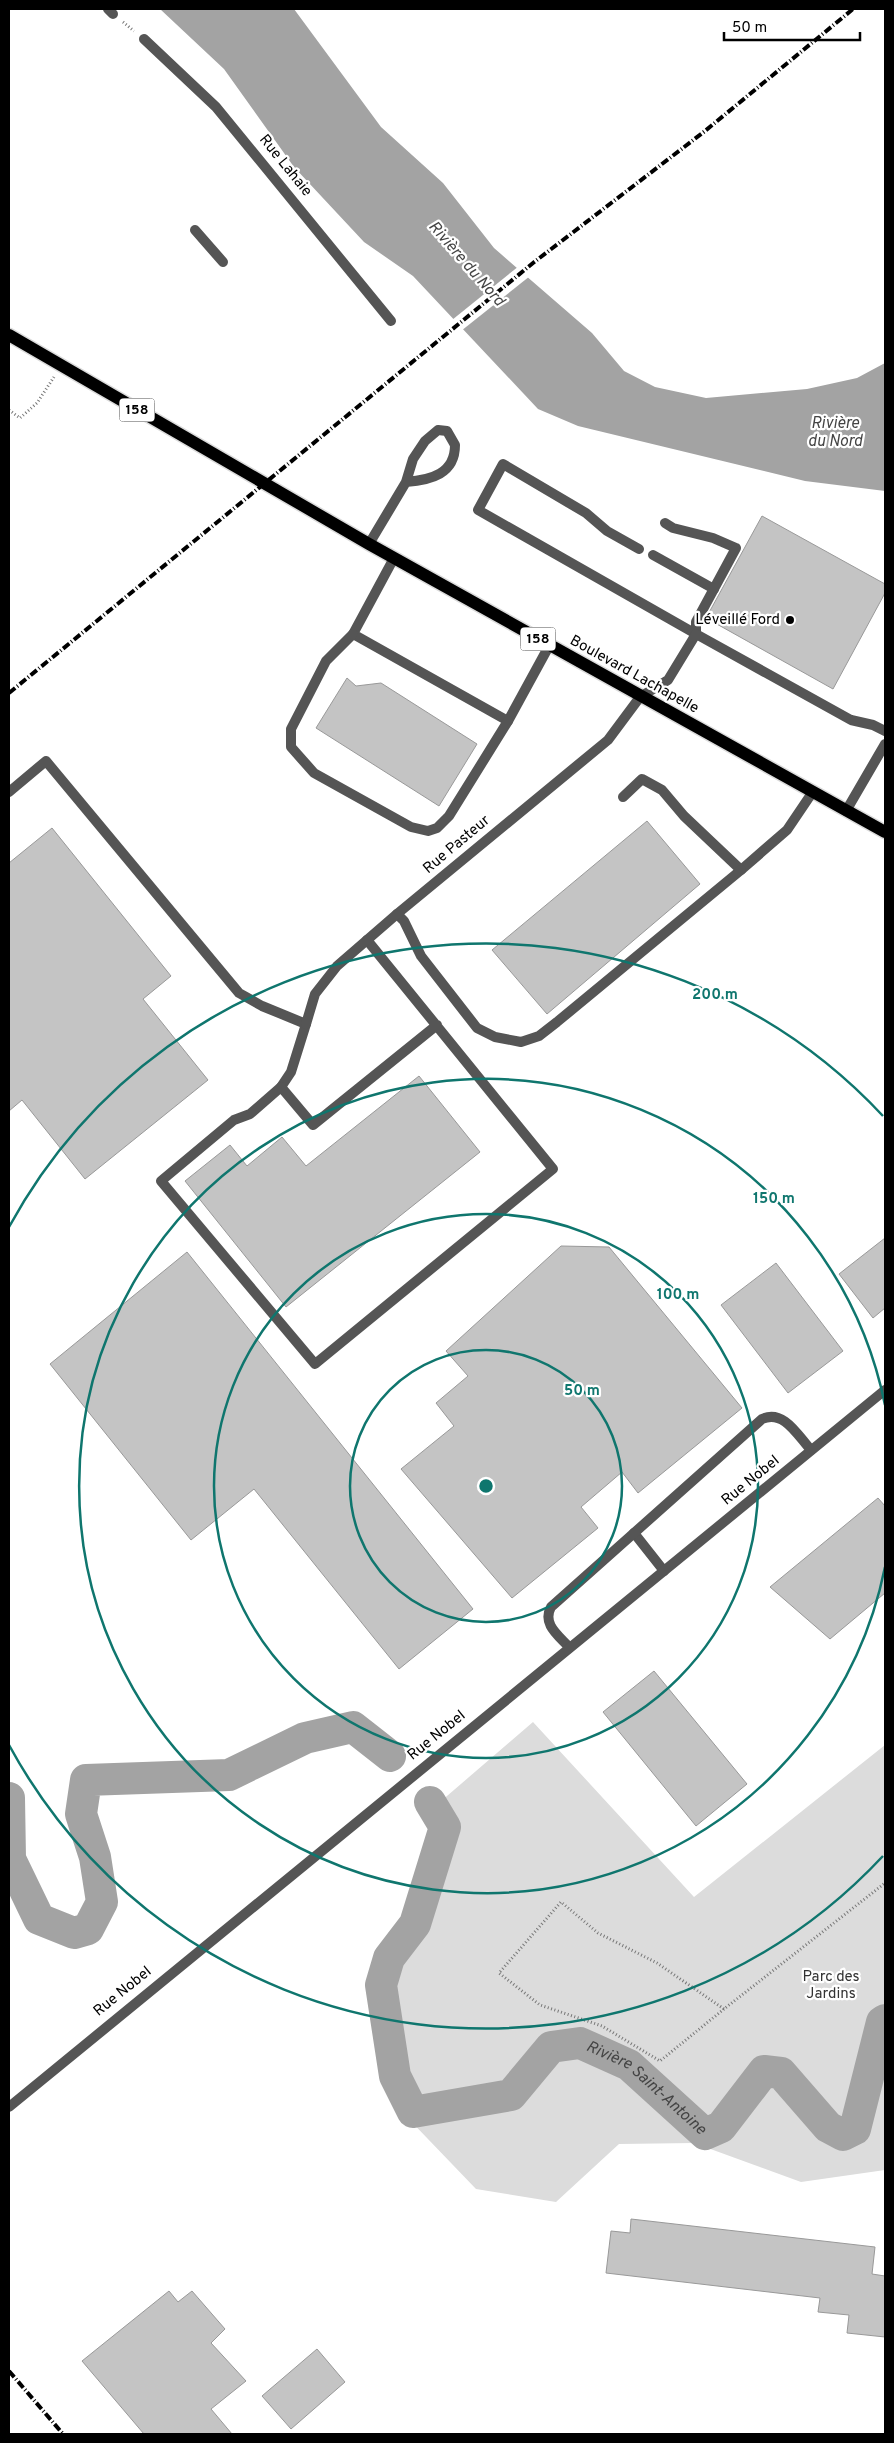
<svg xmlns="http://www.w3.org/2000/svg" width="894" height="2443" viewBox="0 0 894 2443" font-family="Overpass,sans-serif">
<style>
.green{fill:#dcdcdc}
.water{fill:#a3a3a3}
.pier{fill:#fff}
.lines{fill:none;stroke-linecap:round;stroke-linejoin:round}
.river{stroke:#a3a3a3;stroke-width:32}
.building{fill:#c4c4c4;stroke:#999}
.primary-casing{stroke:#dbdbdb;stroke-width:15}
.path{stroke:#777;stroke-width:3;stroke-dasharray:1 2.5;stroke-linecap:butt}
.lane{stroke:#555;stroke-width:10}
.street{stroke:#555;stroke-width:10}
.primary{stroke:#000;stroke-width:12}
.rail{stroke:#000;stroke-width:4;stroke-dasharray:8 2.5 1 2.5;stroke-linecap:butt}
.ring{fill:none;stroke:#0f766e;stroke-width:2.5}
.poi-dot{fill:#000;stroke:#fff;stroke-width:2}
.labels{text-anchor:middle;dominant-baseline:central;stroke-width:4.5;stroke-linejoin:round;paint-order:stroke}
.shield{fill:#fff;stroke:#4c4c4c;stroke-width:1}
.shield-label{font-size:14px;font-weight:bold;fill:#000}
.street-label{font-size:15px;fill:#000;stroke:#fff}
.poi-label{font-size:15px;fill:#000;stroke:#fff;text-anchor:end}
.park-label{font-size:15px;fill:#333;stroke:#fff}
.water-label{font-size:16px;font-style:italic;fill:#444;stroke:#fff}
.centre{fill:#0f766e;stroke:#fff;stroke-width:2.5}
.ring-label{font-size:15px;text-anchor:middle;font-weight:bold;fill:#0f766e;stroke:#fff;stroke-width:4.5;stroke-linejoin:round;paint-order:stroke}
</style>
<rect width="100%" height="100%" fill="#fff"/>
<path class="green" d="M 533,1722 L 694,1897 L 885,1745 L 885,2170 L 801,2182 L 694,2143 L 619,2144 L 556,2202 L 476,2189 L 403,2113 L 386,2041 L 385,1995 L 404,1939 L 426,1920 L 440,1802 Z"/>
<path class="water" d="M 160,9 L 294,9 L 381,127 L 443,183 L 494,248 L 592,333 L 624,371 L 655,387 L 706,398 L 807,389 L 857,378 L 885,363 L 885,491 L 805,481 L 578,426 L 538,409 L 413,276 L 364,242 L 294,167 L 224,69 Z"/>
<path class="pier" d="M 519,266 L 530,276 L 461,331 L 452,320 Z"/>
<g class="lines">
<g class="river">
<path d="M 9,1798 L 10,1859 L 39,1919 L 74,1933 L 88,1929 L 102,1902 L 95,1857 L 81,1814 L 86,1780 L 229,1775 L 305,1738 L 353,1727 L 390,1756"/>
<path id="s1" d="M 430,1802 L 445,1827 L 415,1924 L 389,1958 L 381,1985 L 395,2076 L 413,2112 L 511,2095 L 551,2047 L 580,2043 L 629,2065 L 705,2134 L 721,2127 L 764,2071 L 781,2073 L 828,2127 L 843,2135 L 855,2129 L 882,2022 L 885,2020"/>
</g>
</g>
<g class="building">
<path d="M 762,516 L 885,584 L 885,593 L 833,689 L 706,618 Z"/>
<path d="M 347,678 L 356,686 L 381,683 L 477,744 L 439,806 L 316,728 Z"/>
<path d="M 647,821 L 700,884 L 547,1014 L 492,950 Z"/>
<path d="M 52,828 L 171,976 L 143,999 L 208,1080 L 85,1179 L 22,1100 L 9,1111 L 9,863 Z"/>
<path d="M 419,1076 L 480,1152 L 286,1307 L 185,1181 L 230,1145 L 247,1166 L 282,1137 L 306,1166 Z"/>
<path d="M 885,1238 L 885,1308 L 873,1318 L 839,1274 Z"/>
<path d="M 561,1246 L 609,1247 L 742,1408 L 638,1493 L 622,1472 L 581,1507 L 598,1528 L 512,1598 L 401,1469 L 454,1426 L 436,1403 L 468,1376 L 446,1351 Z"/>
<path d="M 187,1252 L 473,1609 L 399,1669 L 254,1489 L 191,1540 L 50,1364 Z"/>
<path d="M 776,1263 L 843,1351 L 788,1393 L 721,1305 Z"/>
<path d="M 878,1498 L 885,1506 L 885,1593 L 830,1639 L 770,1587 Z"/>
<path d="M 654,1671 L 747,1784 L 696,1826 L 603,1712 Z"/>
<path d="M 631,2219 L 875,2247 L 872,2274 L 885,2276 L 885,2337 L 847,2333 L 849,2315 L 818,2312 L 820,2298 L 606,2273 L 611,2231 L 630,2233 Z"/>
<path d="M 169,2291 L 178,2302 L 192,2291 L 225,2329 L 211,2343 L 246,2381 L 211,2409 L 232,2434 L 144,2434 L 82,2361 Z"/>
<path d="M 317,2349 L 345,2382 L 291,2429 L 262,2396 Z"/>
</g>
<g class="lines">
<g class="primary-casing">
<path id="primary" d="M 9,335 L 369,544 L 885,832"/>
</g>
<g class="path">
<path d="M 123,22 L 134,31"/>
<path d="M 9,410 L 20,418 L 37,403 L 54,377"/>
<path d="M 724,2009 L 660,2061 L 602,2026 L 540,2005 L 499,1973 L 561,1902 L 598,1933 L 657,1963 L 724,2009 L 885,1883"/>
</g>
<g class="lane">
<path d="M 108,9 L 113,14"/>
<path d="M 144,39 L 216,107 L 391,321"/>
<path d="M 195,230 L 223,262"/>
<path d="M 369,544 L 406,482 L 413,459 L 425,441 L 438,430 L 447,431 L 455,445 C 455,474 431,480 406,482"/>
<path d="M 639,549 L 607,531 L 586,513 L 503,464 L 478,510 L 696,634 L 696,622 L 736,548 L 713,538 L 673,528 L 665,523"/>
<path d="M 653,555 L 714,589"/>
<path d="M 394,558 L 353,634 L 508,721 L 549,646"/>
<path d="M 353,634 L 326,661 L 291,729 L 291,747 L 314,773 L 411,827 L 428,831 L 437,828 L 449,816 L 508,721"/>
<path d="M 640,697 L 668,680 L 696,634 L 851,720 L 873,725 L 885,731"/>
<path d="M 9,792 L 46,761 L 239,993 L 262,1006 L 306,1024 L 291,1072 L 281,1087"/>
<path d="M 623,797 L 642,779 L 662,790 L 684,816 L 741,870 L 787,830 L 812,793"/>
<path d="M 846,811 L 885,744"/>
<path d="M 397,914 L 404,921 L 421,956 L 477,1028 L 495,1037 L 521,1042 L 539,1036 L 557,1022 L 741,870"/>
<path d="M 367,940 L 553,1169 L 315,1364 L 161,1181 L 234,1120 L 250,1114 L 281,1087 L 313,1125 L 437,1025"/>
<path d="M 634,1533 L 664,1571"/>
<path d="M 569,1647 C 558,1635 542,1624 551,1607 L 762,1419 C 784,1409 798,1436 811,1450"/>
</g>
<g class="street">
<path d="M 306,1024 L 315,994 L 337,966 L 397,914 L 608,740 L 640,697"/>
<path d="M 9,2107 L 885,1390"/>
</g>
<use href="#primary" class="primary"/>
<g class="rail">
<path d="M 9,693 L 533,263 L 705,131 L 853,9"/>
<path d="M 9,2371 L 63,2434"/>
</g>
</g>
<g class="ring">
<circle cx="486" cy="1486" r="136"/>
<circle cx="486" cy="1486" r="272"/>
<path d="M885 1567A407 407 0 1 1 885 1405"/>
<path d="M883 1856A543 543 0 0 1 9 1745M9 1227A543 543 0 0 1 883 1116"/>
</g>
<circle class="poi-dot" cx="790" cy="620" r="5"/>
<g class="labels">
<g class="shield">
<rect x="119.5" y="398.5" width="35" height="23" rx="4"/>
<rect x="520.5" y="627.5" width="35" height="23" rx="4"/>
</g>
<g class="shield-label">
<text x="137" y="410">158</text>
<text x="538" y="639">158</text>
</g>
<g class="street-label">
<text transform="translate(285 166) rotate(51)">Rue Lahaie</text>
<text transform="translate(634 675) rotate(29)">Boulevard Lachapelle</text>
<text transform="translate(457 845) rotate(-40)">Rue Pasteur</text>
<text transform="translate(751 1481) rotate(-39)">Rue Nobel</text>
<text transform="translate(437 1736) rotate(-39)">Rue Nobel</text>
<text transform="translate(123 1992) rotate(-39)">Rue Nobel</text>
</g>
<g class="poi-label">
<text x="780" y="620">Léveillé Ford</text>
</g>
<g class="park-label">
<text x="831" y="1977">Parc des<tspan x="831" dy="17">Jardins</tspan></text>
</g>
<g class="water-label">
<text transform="translate(466 264) rotate(49)">Rivière du Nord</text>
<text x="835" y="424">Rivière<tspan x="835" dy="18">du Nord</tspan></text>
<text stroke="none"><textPath href="#s1" startOffset="606">Rivière Saint-Antoine</textPath></text>
</g>
</g>
<circle cx="486" cy="1486" r="8" class="centre"/>
<g class="ring-label">
<text x="715" y="999">200 m</text>
<text x="774" y="1203">150 m</text>
<text x="678" y="1299">100 m</text>
<text x="582" y="1395">50 m</text>
</g>
<rect width="894" height="2443" fill="none" stroke="#000000" stroke-width="20"/>
<path d="M724 32v8h136v-8" fill="none" stroke="#000000" stroke-width="2.5"/>
<text x="732" y="32" font-size="15" fill="#000000" stroke="#ffffff" stroke-width="4" paint-order="stroke">50 m</text>
</svg>
